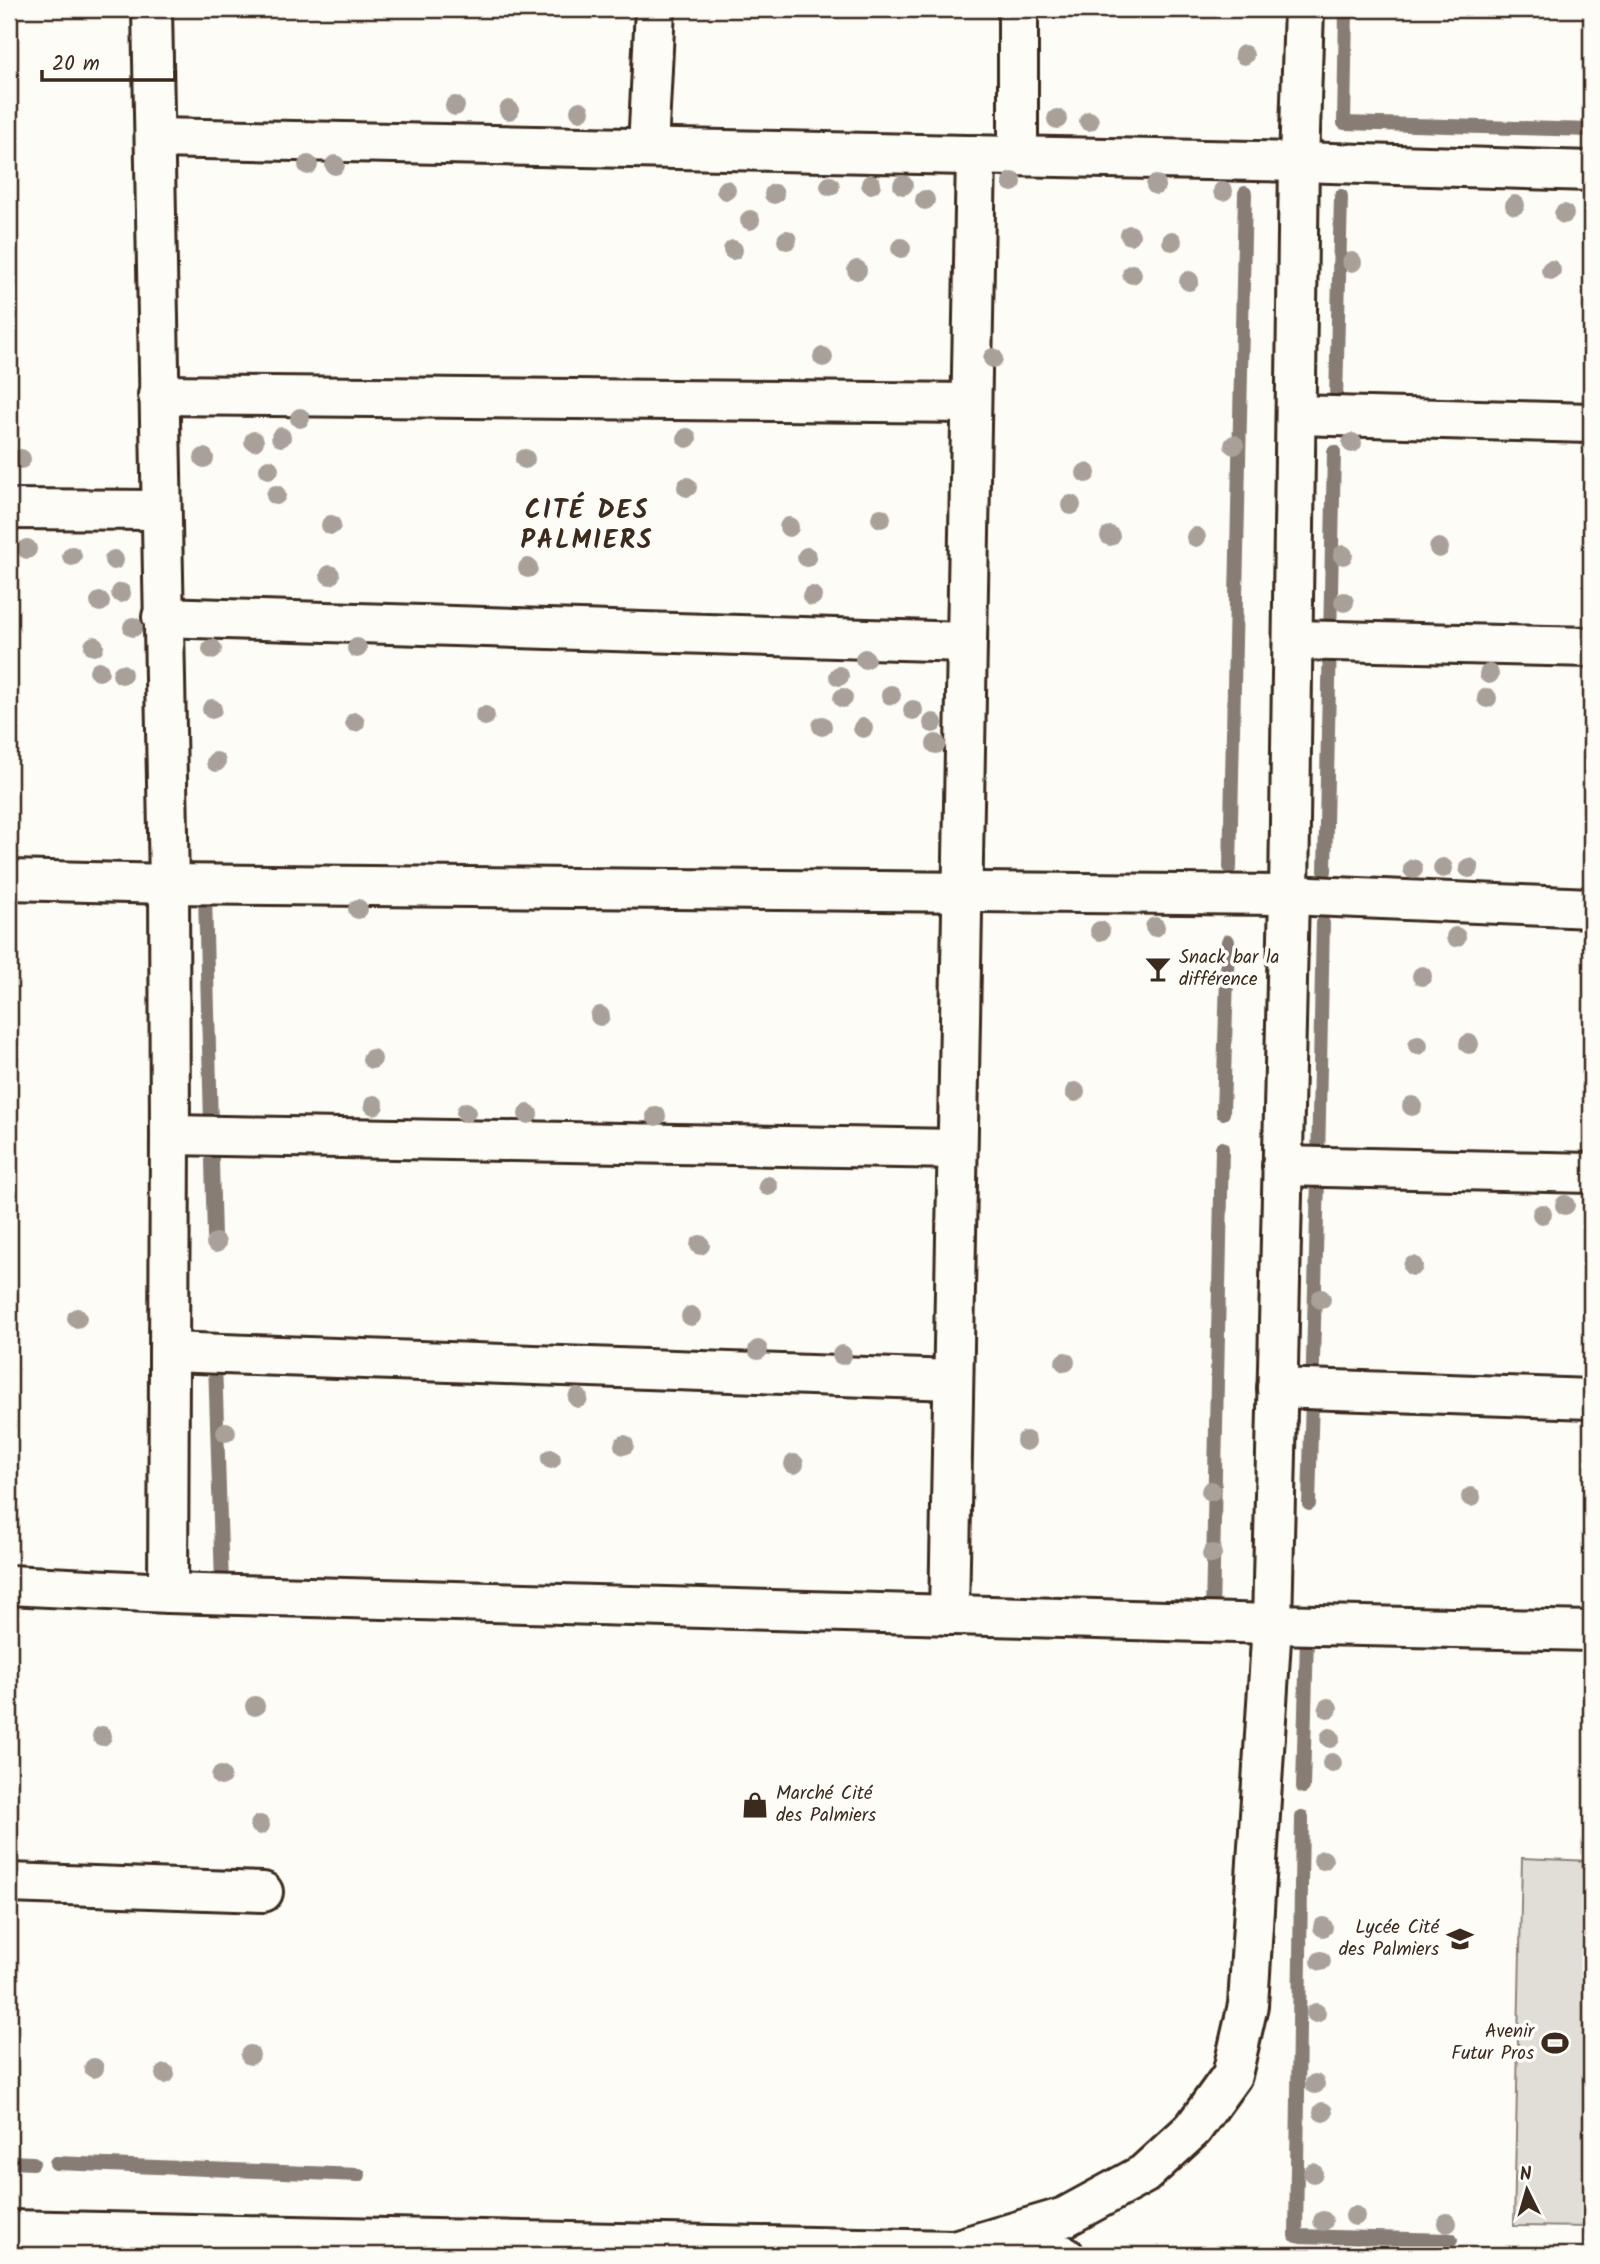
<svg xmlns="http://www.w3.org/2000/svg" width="1600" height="2264" viewBox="0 0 1600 2264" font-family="Kalam,sans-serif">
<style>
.green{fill:#e1ded7;stroke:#8e847a;stroke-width:2}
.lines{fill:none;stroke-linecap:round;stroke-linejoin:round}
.stream{stroke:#887d74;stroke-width:14}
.minor-casing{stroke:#3b2a1e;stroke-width:44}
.tertiary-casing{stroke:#3b2a1e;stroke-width:44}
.minor{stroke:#fdfcf7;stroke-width:38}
.tertiary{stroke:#fdfcf7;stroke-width:38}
.tree{fill:#a9a199}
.labels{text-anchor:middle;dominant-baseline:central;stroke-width:7;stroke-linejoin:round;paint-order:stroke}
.poi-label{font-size:19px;fill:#3b2a1e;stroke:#fdfcf7;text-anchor:start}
.district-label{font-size:26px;font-weight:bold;letter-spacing:2px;fill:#3b2a1e;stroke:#fdfcf7}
</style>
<rect width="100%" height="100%" fill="#fdfcf7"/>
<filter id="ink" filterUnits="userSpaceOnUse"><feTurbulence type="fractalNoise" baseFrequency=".0143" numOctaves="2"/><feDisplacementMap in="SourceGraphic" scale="14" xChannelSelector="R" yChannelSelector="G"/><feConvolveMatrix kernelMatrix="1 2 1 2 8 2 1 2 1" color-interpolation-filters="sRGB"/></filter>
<g filter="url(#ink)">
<path class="green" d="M 1522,1858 L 1591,1861 L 1591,2227 L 1514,2226 Z"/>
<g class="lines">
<g class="stream">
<path d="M 1346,9 L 1344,123 L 1591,130"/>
<path d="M 1336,400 L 1341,196"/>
<path d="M 1230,867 L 1245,193"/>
<path d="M 1325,871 L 1334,452"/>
<path d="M 205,896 L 214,1237"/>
<path d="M 1223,1113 L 1228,941"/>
<path d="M 1318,1162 L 1323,923"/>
<path d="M 215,1361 L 222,1584 L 232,1584"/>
<path d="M 1309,1504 L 1318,1180"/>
<path d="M 1212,1614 L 1222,1148"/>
<path d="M 1303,1787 L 1307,1637"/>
<path d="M 1302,1817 L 1296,2236 L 1451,2240"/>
<path d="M 9,2162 L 33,2163"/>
<path d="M 56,2163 L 359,2175"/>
</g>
<g class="minor-casing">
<g id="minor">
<path d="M 152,9 L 169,884 L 170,1135 L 168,1593"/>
<path d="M 1018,9 L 1018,155"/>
<path d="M 155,138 L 1299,162 L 1591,171"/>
<path d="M 648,148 L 655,9"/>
<path d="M 158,395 L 971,403"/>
<path d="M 1296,415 L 1591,423"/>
<path d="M 9,509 L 160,510"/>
<path d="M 162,617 L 966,642"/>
<path d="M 1293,640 L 1591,647"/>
<path d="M 9,880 L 169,884 L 1289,895 L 1591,908"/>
<path d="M 170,1135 L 957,1149"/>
<path d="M 1282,1166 L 1591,1173"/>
<path d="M 169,1352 L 953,1380"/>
<path d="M 1277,1388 L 1591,1399"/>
<path d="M 9,1585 L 168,1593 L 1272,1624 L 1591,1631"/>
<path d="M 949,1615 L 976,155"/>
<path d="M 9,1883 L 263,1892"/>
<path d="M 954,2250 L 1065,2217 L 1144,2174 L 1193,2129 L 1232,2075 L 1248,2005 L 1272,1624 L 1289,895 L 1299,162 L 1304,9"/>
<path d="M 984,2252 L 1064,2255"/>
</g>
</g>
<g class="tertiary-casing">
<path id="tertiary" d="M 9,2230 L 954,2250"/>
</g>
<use href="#minor" class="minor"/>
<use href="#tertiary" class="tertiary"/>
</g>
<g class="tree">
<circle cx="1244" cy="55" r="10"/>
<circle cx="455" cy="106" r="10"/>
<circle cx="509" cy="110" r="10"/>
<circle cx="580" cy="111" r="10"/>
<circle cx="1057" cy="119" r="10"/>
<circle cx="1089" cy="121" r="10"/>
<circle cx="308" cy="165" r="10"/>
<circle cx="335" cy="165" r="10"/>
<circle cx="1012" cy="182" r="10"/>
<circle cx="871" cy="184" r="10"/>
<circle cx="903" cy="185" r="10"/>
<circle cx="1156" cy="185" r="10"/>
<circle cx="830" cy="186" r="10"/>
<circle cx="726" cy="190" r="10"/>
<circle cx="1223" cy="191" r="10"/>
<circle cx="774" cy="194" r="10"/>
<circle cx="925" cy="200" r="10"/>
<circle cx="1515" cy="205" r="10"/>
<circle cx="1564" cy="214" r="10"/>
<circle cx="750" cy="220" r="10"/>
<circle cx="1130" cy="235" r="10"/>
<circle cx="787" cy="240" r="10"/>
<circle cx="1172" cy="241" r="10"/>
<circle cx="901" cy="248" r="10"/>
<circle cx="733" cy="250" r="10"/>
<circle cx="1352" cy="262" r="10"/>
<circle cx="857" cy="270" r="10"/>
<circle cx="1551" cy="270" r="10"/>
<circle cx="1132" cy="274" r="10"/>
<circle cx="1189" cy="281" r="10"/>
<circle cx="823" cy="357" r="10"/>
<circle cx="993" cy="358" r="10"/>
<circle cx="300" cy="418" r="10"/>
<circle cx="281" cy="437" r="10"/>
<circle cx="687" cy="438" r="10"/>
<circle cx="254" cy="441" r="10"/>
<circle cx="1352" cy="443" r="10"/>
<circle cx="1234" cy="445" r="10"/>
<circle cx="204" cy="458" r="10"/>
<circle cx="21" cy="459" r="10"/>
<circle cx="525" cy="459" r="10"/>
<circle cx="269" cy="469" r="10"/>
<circle cx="1086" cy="473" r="10"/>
<circle cx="687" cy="487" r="10"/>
<circle cx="276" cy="495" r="10"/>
<circle cx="1071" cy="505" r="10"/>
<circle cx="881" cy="518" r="10"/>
<circle cx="331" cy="525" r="10"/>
<circle cx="789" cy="527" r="10"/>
<circle cx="1110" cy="536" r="10"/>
<circle cx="1196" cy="537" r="10"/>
<circle cx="1439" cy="548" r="10"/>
<circle cx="27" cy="549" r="10"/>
<circle cx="1343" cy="555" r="10"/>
<circle cx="72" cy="556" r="10"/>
<circle cx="807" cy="557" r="10"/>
<circle cx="114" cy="560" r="10"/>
<circle cx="528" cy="568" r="10"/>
<circle cx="330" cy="575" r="10"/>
<circle cx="121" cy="593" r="10"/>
<circle cx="812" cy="596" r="10"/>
<circle cx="100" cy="602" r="10"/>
<circle cx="1344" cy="602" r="10"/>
<circle cx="133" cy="627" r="10"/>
<circle cx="94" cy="646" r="10"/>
<circle cx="357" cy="648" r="10"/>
<circle cx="212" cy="649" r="10"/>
<circle cx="865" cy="659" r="10"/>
<circle cx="99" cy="671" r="10"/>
<circle cx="122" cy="674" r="10"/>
<circle cx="1489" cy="674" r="10"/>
<circle cx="839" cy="676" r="10"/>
<circle cx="891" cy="695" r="10"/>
<circle cx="843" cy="698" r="10"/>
<circle cx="1487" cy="698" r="10"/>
<circle cx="212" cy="709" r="10"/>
<circle cx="913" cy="710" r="10"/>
<circle cx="485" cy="716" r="10"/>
<circle cx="355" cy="722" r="10"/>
<circle cx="933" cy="723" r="10"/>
<circle cx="822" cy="726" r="10"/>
<circle cx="863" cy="728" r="10"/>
<circle cx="936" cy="744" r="10"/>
<circle cx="216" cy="762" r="10"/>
<circle cx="1443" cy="868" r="10"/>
<circle cx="1469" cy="868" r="10"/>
<circle cx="1413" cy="869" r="10"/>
<circle cx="358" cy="909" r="10"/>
<circle cx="1155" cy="927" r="10"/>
<circle cx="1100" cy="931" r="10"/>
<circle cx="1456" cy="937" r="10"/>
<circle cx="1422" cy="976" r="10"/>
<circle cx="600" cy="1016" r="10"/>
<circle cx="1469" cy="1044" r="10"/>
<circle cx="1418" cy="1045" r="10"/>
<circle cx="372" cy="1059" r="10"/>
<circle cx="1075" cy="1092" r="10"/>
<circle cx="374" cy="1105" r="10"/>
<circle cx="1412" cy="1106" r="10"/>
<circle cx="466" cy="1112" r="10"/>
<circle cx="528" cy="1114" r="10"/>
<circle cx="656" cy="1116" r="10"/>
<circle cx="768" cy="1186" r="10"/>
<circle cx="1565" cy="1205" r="10"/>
<circle cx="1542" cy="1214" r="10"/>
<circle cx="216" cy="1243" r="10"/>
<circle cx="700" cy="1245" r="10"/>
<circle cx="1413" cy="1266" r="10"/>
<circle cx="1321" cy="1299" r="10"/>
<circle cx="691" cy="1316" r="10"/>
<circle cx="77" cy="1318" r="10"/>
<circle cx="758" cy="1350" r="10"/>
<circle cx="842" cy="1355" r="10"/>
<circle cx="1065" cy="1362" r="10"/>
<circle cx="578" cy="1398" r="10"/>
<circle cx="226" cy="1432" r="10"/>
<circle cx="1026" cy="1441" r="10"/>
<circle cx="624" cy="1445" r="10"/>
<circle cx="551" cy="1459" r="10"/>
<circle cx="794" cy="1464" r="10"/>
<circle cx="1211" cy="1491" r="10"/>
<circle cx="1471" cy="1497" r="10"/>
<circle cx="1212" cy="1554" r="10"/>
<circle cx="255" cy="1706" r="10"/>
<circle cx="1328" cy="1708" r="10"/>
<circle cx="102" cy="1736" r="10"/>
<circle cx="1330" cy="1738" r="10"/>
<circle cx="1332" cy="1763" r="10"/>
<circle cx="221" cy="1776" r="10"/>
<circle cx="260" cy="1825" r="10"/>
<circle cx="1323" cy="1860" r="10"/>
<circle cx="1323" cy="1927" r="10"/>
<circle cx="1321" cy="1961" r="10"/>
<circle cx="1316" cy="2013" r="10"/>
<circle cx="250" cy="2055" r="10"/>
<circle cx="94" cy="2068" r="10"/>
<circle cx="165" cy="2074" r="10"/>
<circle cx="1315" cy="2084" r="10"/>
<circle cx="1323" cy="2112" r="10"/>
<circle cx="1313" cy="2173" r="10"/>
<circle cx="1355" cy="2216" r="10"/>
<circle cx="1323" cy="2221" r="10"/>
<circle cx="1447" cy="2223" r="10"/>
</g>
</g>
<defs>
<g id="bar-bare" transform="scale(2.1)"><path d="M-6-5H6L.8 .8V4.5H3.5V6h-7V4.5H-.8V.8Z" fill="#3b2a1e" stroke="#fdfcf7" stroke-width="2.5" paint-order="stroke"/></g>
<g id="shop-bare" transform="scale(2.1)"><path d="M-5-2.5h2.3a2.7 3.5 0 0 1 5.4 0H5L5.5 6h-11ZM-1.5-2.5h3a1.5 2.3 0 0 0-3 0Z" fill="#3b2a1e" stroke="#fdfcf7" stroke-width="2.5" paint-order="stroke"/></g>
<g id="school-bare" transform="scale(2.1)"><path d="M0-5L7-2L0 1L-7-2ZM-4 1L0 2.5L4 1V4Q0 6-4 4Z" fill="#3b2a1e" stroke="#fdfcf7" stroke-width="2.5" paint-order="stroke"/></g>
<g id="stadium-bare" transform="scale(2.1)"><path d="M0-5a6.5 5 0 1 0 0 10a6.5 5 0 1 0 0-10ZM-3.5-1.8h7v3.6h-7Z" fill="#3b2a1e" stroke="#fdfcf7" stroke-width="2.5" paint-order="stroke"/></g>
</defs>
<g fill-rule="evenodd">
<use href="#bar-bare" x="1158" y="969"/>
<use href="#shop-bare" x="755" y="1805"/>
<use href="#school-bare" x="1460" y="1939"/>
<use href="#stadium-bare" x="1555" y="2043"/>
</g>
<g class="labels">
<g class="poi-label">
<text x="1179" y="958">Snack bar la<tspan x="1179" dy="22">différence</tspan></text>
<text x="776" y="1794">Marché Cité<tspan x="776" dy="22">des Palmiers</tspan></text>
<text x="1439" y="1928" text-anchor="end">Lycée Cité<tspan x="1439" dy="22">des Palmiers</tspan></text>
<text x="1534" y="2032" text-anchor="end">Avenir<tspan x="1534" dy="22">Futur Pros</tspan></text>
</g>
<g class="district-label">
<text x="587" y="511">CITÉ DES<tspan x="587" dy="30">PALMIERS</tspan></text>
</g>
</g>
<rect width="1600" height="2264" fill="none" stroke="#fdfcf7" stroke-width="35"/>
<rect x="18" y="18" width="1565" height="2229" fill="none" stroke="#3b2a1e" stroke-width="2.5" filter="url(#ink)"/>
<g transform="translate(1527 2190) rotate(355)" stroke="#fdfcf7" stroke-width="5" paint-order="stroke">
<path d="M0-5L12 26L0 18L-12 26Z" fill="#3b2a1e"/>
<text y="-10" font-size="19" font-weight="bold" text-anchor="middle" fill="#3b2a1e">N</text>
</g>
<path d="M42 70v10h133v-10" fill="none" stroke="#3b2a1e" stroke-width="3.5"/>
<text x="52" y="70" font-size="21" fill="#3b2a1e" stroke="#fdfcf7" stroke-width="5" paint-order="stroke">20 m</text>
</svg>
